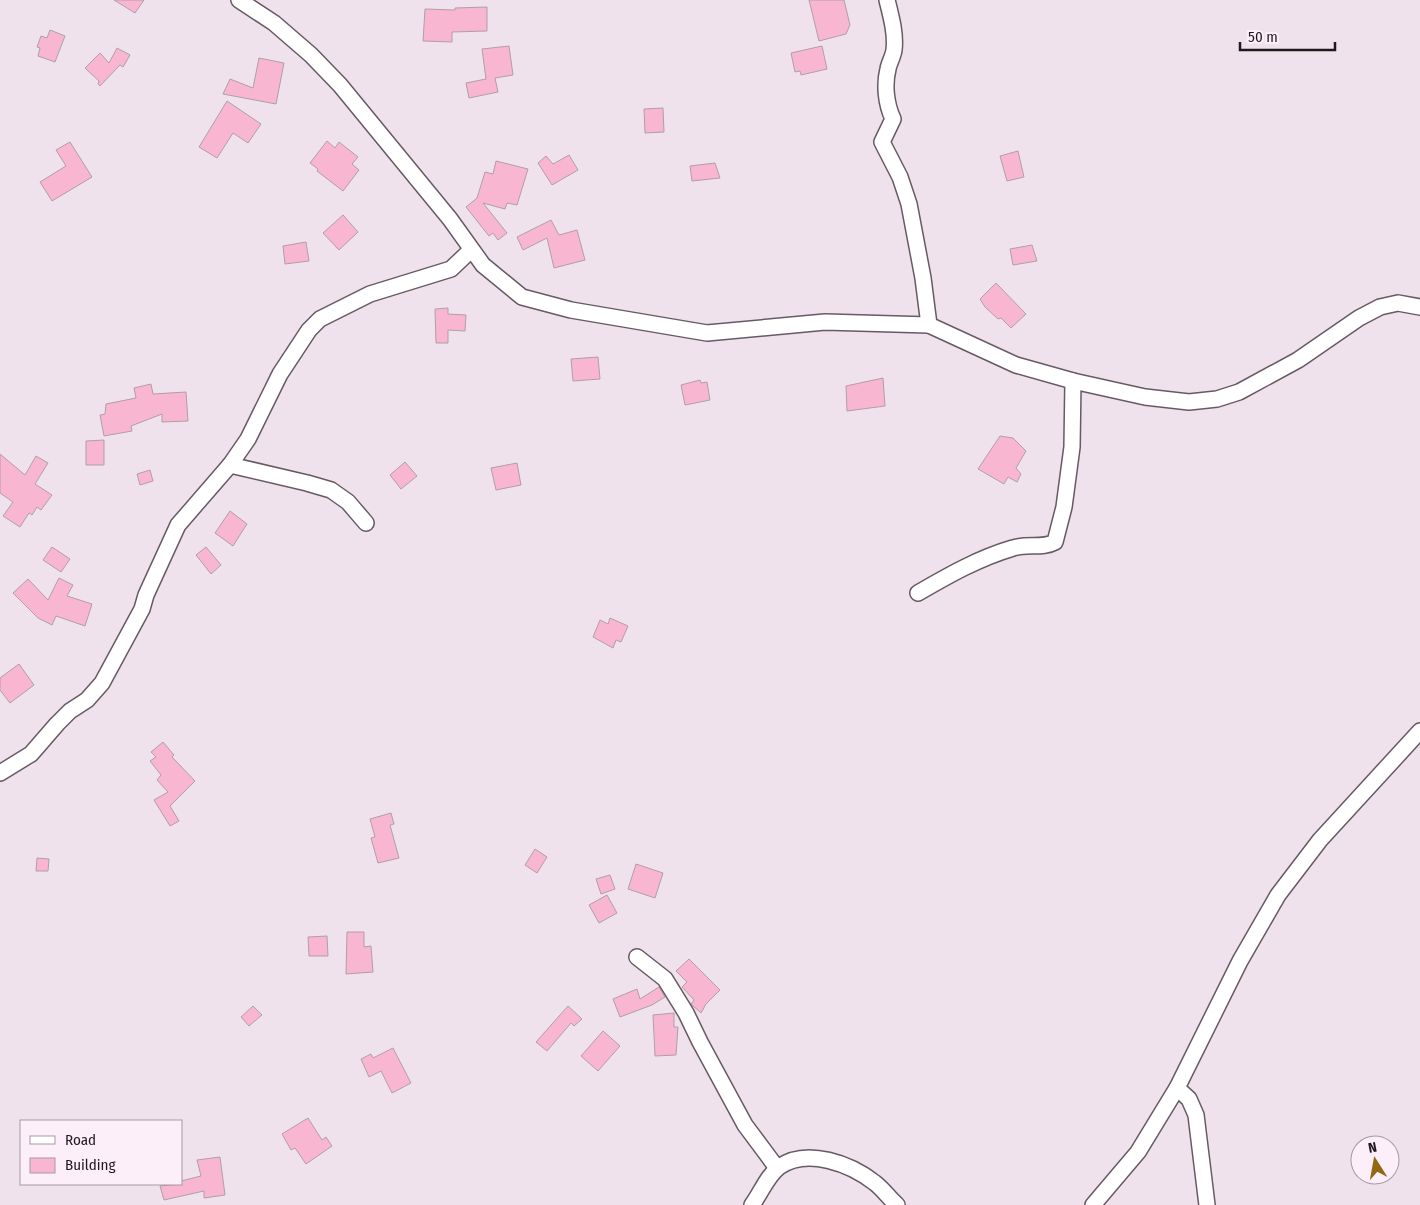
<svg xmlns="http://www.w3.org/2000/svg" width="1420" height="1205" viewBox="0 0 1420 1205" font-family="'Fira Sans Condensed',sans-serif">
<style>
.building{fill:#f8b6d0;stroke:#b09fa5}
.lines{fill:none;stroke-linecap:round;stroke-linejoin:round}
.minor-casing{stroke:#665a64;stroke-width:18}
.minor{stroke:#fff;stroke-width:15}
</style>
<rect width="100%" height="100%" fill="#f0e2ed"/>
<g class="building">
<path d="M 114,0 L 144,0 L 135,13 Z"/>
<path d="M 809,0 L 844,0 L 850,25 L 846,34 L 819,41 Z"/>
<path d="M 487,7 L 487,31 L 452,32 L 452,42 L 423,41 L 425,9 L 455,10 L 455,8 Z"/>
<path d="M 50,30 L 65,36 L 55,62 L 38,56 L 40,48 L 37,47 L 41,36 L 47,38 Z"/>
<path d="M 509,46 L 513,75 L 495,78 L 498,92 L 469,98 L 466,83 L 486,79 L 482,49 Z"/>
<path d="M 822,46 L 827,69 L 801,75 L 800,71 L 795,72 L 791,53 Z"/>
<path d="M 117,48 L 130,55 L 123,67 L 120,65 L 100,86 L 98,84 L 99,81 L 85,68 L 100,53 L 109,63 Z"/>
<path d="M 259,58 L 284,63 L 276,104 L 223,94 L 230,79 L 253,88 Z"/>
<path d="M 227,101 L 261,124 L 248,143 L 233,133 L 217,158 L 199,147 Z"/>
<path d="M 663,108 L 664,132 L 645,133 L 644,109 Z"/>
<path d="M 327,141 L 335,148 L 339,142 L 358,157 L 352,164 L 359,170 L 343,191 L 317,171 L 318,169 L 310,163 Z"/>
<path d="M 70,142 L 92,177 L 52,201 L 40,182 L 66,166 L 56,150 Z"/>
<path d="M 1018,151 L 1024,177 L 1007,181 L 1000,156 Z"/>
<path d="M 569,155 L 578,170 L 552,185 L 538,163 L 546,156 L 553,164 Z"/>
<path d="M 496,161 L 528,169 L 517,205 L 507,203 L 505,209 L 483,203 L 507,233 L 498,240 L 493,233 L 489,236 L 466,207 L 477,198 L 485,172 L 493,174 Z"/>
<path d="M 715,163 L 720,178 L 692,181 L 690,166 Z"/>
<path d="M 343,215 L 358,232 L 339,250 L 323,233 Z"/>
<path d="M 551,220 L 559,235 L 577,230 L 585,260 L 554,268 L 547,238 L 523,250 L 517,237 Z"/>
<path d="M 306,242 L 309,261 L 285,264 L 283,246 Z"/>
<path d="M 1032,245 L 1037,261 L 1013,265 L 1010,249 Z"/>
<path d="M 996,283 L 1026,314 L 1011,328 L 1001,318 L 998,319 L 985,307 L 980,299 Z"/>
<path d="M 448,308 L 448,314 L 466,315 L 465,331 L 448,330 L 448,343 L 436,343 L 435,309 Z"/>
<path d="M 598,357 L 600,379 L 573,381 L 571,359 Z"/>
<path d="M 883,378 L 885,406 L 847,411 L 846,386 Z"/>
<path d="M 700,380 L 701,383 L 707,382 L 710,400 L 685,405 L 681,385 Z"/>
<path d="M 151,384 L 153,394 L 186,392 L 188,421 L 162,422 L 162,414 L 131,426 L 132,431 L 104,436 L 100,415 L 105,414 L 106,404 L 136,398 L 134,388 Z"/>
<path d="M 1000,436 L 1013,438 L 1026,451 L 1016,468 L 1021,474 L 1017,482 L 1008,477 L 1004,484 L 978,469 Z"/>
<path d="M 104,440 L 104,465 L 86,465 L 86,441 Z"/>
<path d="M 0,454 L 25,475 L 36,456 L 48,463 L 35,484 L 52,495 L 41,510 L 37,507 L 32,515 L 29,513 L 20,527 L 3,516 L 13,502 L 0,493 Z"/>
<path d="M 405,462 L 417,476 L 401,489 L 390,475 Z"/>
<path d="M 517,463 L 521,485 L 496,490 L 491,468 Z"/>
<path d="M 150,470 L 153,481 L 140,485 L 137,474 Z"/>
<path d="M 230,511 L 247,524 L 233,546 L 215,533 Z"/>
<path d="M 52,547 L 70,559 L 61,572 L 43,560 Z"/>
<path d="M 206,547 L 221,565 L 211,574 L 196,555 Z"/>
<path d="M 59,578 L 73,585 L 67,596 L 92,604 L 85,626 L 56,616 L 52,625 L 38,618 L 13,593 L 28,579 L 48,600 Z"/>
<path d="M 610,618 L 628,626 L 621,642 L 616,640 L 613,648 L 593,637 L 600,620 L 608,624 Z"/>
<path d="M 19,664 L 34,685 L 10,703 L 0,690 L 0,678 Z"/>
<path d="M 163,742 L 174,755 L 172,757 L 195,781 L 170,806 L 179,821 L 170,826 L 154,800 L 168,792 L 157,780 L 161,775 L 150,761 L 156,757 L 151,752 Z"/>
<path d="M 391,813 L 394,824 L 390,825 L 399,858 L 378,863 L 371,838 L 375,837 L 370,819 Z"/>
<path d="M 535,849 L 547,857 L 537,873 L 525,865 Z"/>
<path d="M 37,858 L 49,859 L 48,871 L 36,871 Z"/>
<path d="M 636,864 L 663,873 L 655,898 L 628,889 Z"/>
<path d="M 610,875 L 615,889 L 601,894 L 596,879 Z"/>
<path d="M 607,895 L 617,913 L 599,923 L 589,905 Z"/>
<path d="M 347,932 L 364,932 L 364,947 L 371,946 L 373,972 L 346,974 Z"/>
<path d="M 327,936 L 328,956 L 309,956 L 308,937 Z"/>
<path d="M 689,959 L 720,990 L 706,1004 L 701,1013 L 691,1004 L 694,1000 L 682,987 L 687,982 L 676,971 Z"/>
<path d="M 659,987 L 665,997 L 652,1005 L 620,1017 L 613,999 L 637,989 L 640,999 Z"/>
<path d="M 253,1006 L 262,1015 L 249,1026 L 241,1017 Z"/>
<path d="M 568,1006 L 582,1019 L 574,1026 L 571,1023 L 547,1051 L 536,1042 Z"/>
<path d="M 674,1013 L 674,1027 L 678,1027 L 676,1055 L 655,1056 L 653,1015 Z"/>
<path d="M 603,1031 L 620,1046 L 598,1071 L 581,1056 Z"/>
<path d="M 393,1048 L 411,1083 L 392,1093 L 381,1071 L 369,1077 L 361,1059 L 371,1054 L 373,1058 Z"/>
<path d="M 308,1118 L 322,1140 L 326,1137 L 332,1146 L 306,1164 L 295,1148 L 291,1150 L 282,1134 Z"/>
<path d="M 220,1157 L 225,1195 L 204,1198 L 204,1191 L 164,1200 L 160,1186 L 181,1184 L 181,1181 L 201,1176 L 197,1160 Z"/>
</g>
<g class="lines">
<g class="minor-casing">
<g id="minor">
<path d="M 239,0 L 274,23 L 311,55 L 340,85 L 450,219 L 483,265 L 522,297 L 571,310 L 707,333 L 825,322 L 929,325 L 1016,365 L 1073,381 L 1145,397 L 1189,402 L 1217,399 L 1239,392 L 1298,360 L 1359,318 L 1380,307 L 1398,303 L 1420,307"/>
<path d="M 887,0 C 891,16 896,34 894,50 C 893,57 889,63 888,69 C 884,85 886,104 893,119 L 882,142 L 900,177 L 909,204 L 923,278 L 929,325"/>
<path d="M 230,465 L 307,483 L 331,490 L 348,502 L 366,523"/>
<path d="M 918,593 C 949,575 979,558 1013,548 C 1028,543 1042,549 1055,542 L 1064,507 L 1072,447 L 1073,381"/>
<path d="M 0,773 L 31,754 L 57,724 L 70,711 L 87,700 L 102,683 L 142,609 L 146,595 L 178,525 L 230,465 L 248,439 L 280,374 L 309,330 L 320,319 L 370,294 L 451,269 L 471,250"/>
<path d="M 637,957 L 665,979 L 686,1013 L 700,1042 L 745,1125 L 777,1168"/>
<path d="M 1177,1088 L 1189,1099 L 1196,1115 L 1207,1205"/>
<path d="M 752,1205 C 761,1193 767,1176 779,1167 C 807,1147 851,1164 875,1183 C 883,1189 889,1198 897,1205"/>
<path d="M 1093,1205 L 1138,1152 L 1177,1088 L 1240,961 L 1278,895 L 1320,840 L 1420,731"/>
</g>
</g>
<use href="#minor" class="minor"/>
</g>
<rect x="20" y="1120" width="162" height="65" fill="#fdeffa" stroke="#a499a2"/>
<rect x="30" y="1136" width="25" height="8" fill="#ffffff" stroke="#a499a2"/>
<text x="65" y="1145" font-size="15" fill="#1e191d">Road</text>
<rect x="30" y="1158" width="25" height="15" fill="#f8b6d0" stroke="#a499a2"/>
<text x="65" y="1170" font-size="15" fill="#1e191d">Building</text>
<g transform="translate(1375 1160) rotate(349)"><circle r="24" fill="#fdeffa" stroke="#a499a2"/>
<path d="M0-4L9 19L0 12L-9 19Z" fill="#926912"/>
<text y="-8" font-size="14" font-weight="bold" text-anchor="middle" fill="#1e191d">N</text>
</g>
<path d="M1240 42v8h95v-8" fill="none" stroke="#1e191d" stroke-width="2.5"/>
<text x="1248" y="42" font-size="15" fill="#1e191d" stroke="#fdeffa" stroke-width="4" paint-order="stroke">50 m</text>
</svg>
